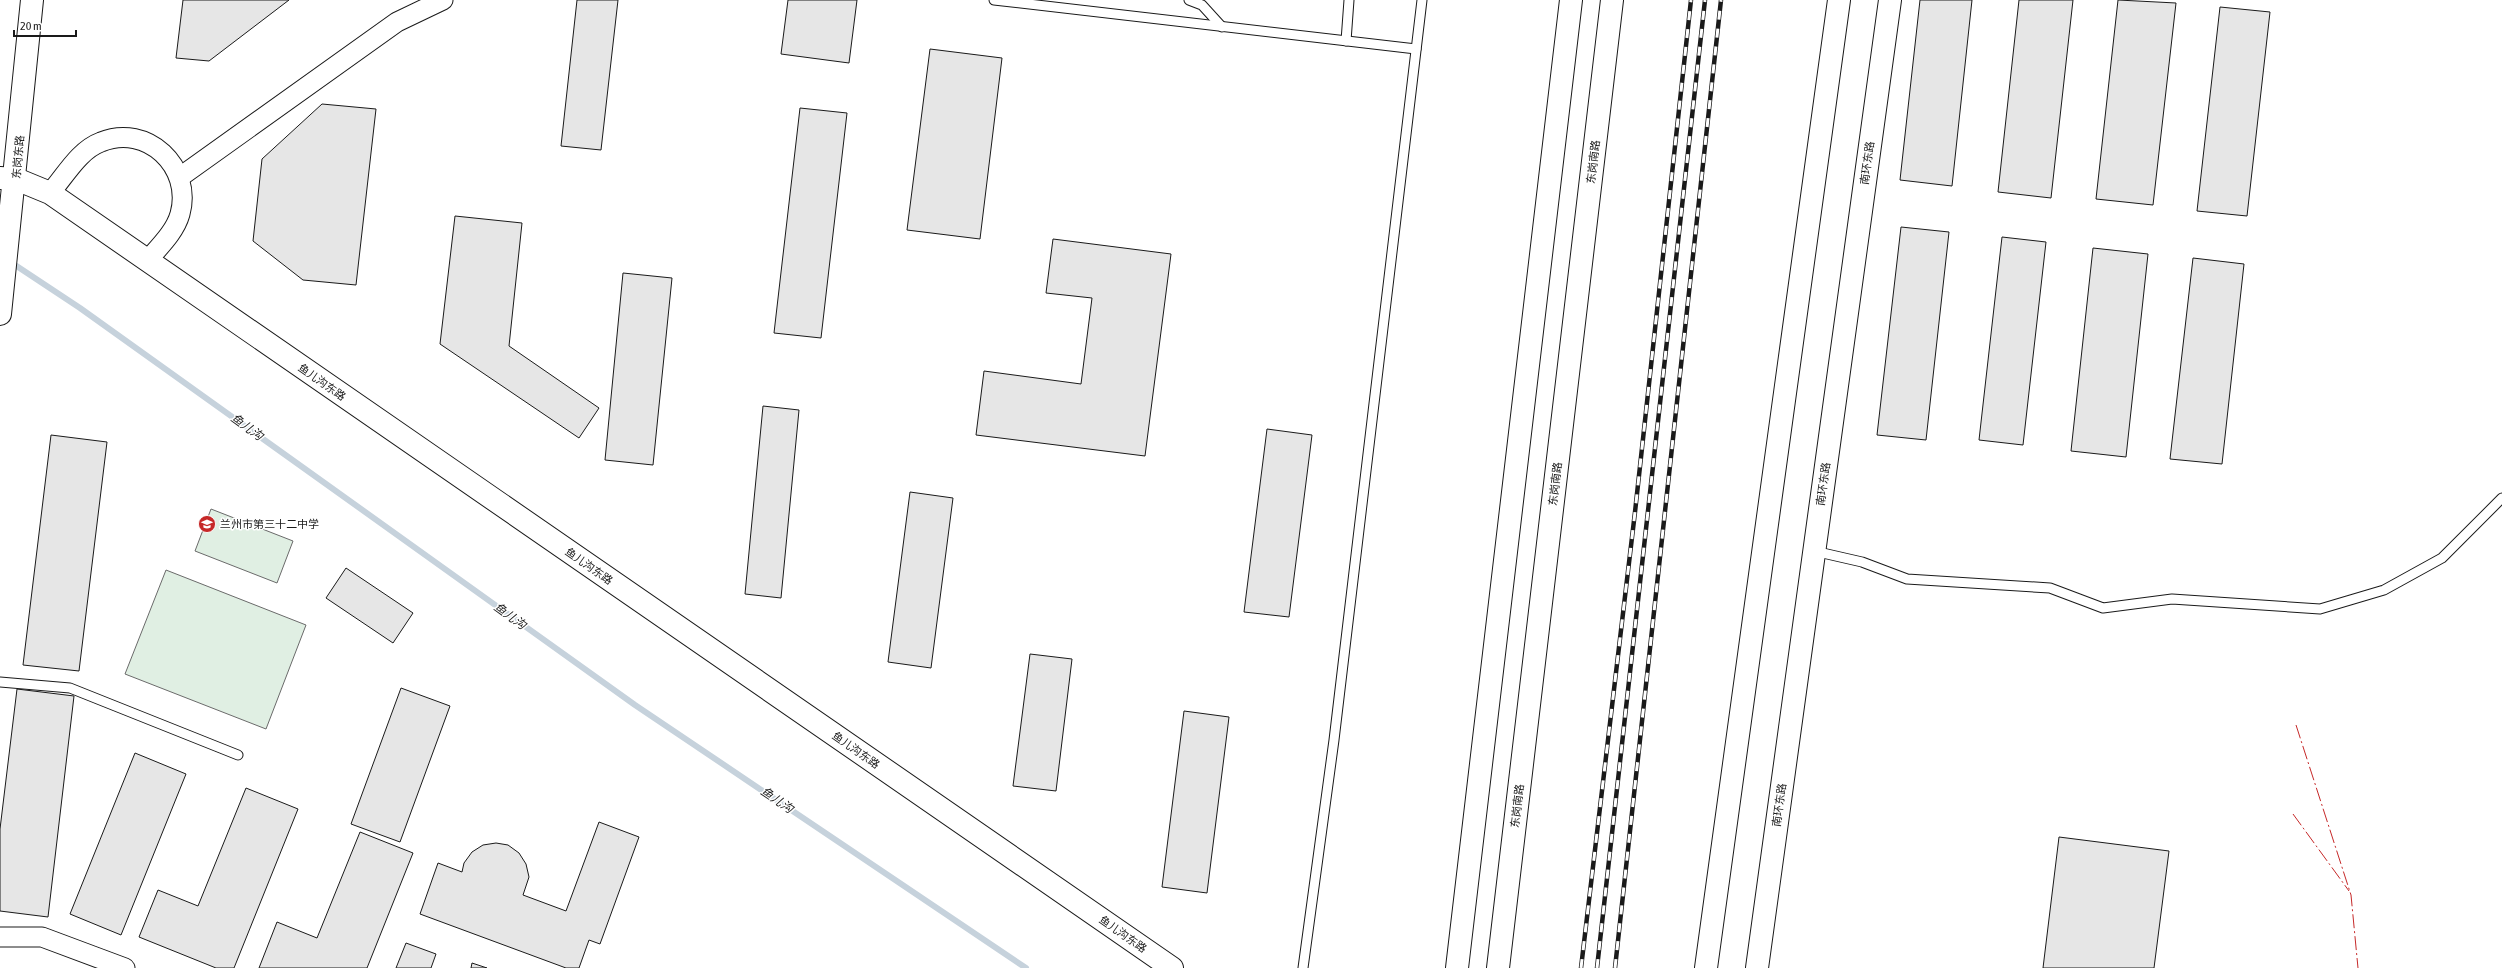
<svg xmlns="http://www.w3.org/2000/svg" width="2502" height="968" viewBox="0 0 2502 968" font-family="'Asap Condensed','Noto Sans SC',sans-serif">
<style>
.green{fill:#e0efe3;stroke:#6a6a6a}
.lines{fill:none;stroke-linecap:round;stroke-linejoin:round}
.stream{stroke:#c6d2dc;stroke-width:6}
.building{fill:#e6e6e6;stroke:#1a1a1a}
.service-casing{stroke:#1a1a1a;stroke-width:11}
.minor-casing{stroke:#1a1a1a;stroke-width:21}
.tertiary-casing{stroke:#1a1a1a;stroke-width:24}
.primary-casing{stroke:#1a1a1a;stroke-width:24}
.trunk-casing{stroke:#1a1a1a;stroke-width:24}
.service{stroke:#fff;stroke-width:9}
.minor{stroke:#fff;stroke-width:19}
.tertiary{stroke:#fff;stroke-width:22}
.primary{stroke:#fff;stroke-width:22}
.trunk{stroke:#fff;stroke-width:22}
.rail-casing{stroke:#1a1a1a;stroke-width:4.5}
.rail{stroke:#fff;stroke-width:3;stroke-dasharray:9;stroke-linecap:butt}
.power{stroke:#c62828;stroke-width:1;stroke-dasharray:14 3 2 3;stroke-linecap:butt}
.labels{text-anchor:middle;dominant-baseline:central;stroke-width:3;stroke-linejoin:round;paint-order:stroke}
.street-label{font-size:11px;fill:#1a1a1a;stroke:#fff}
.poi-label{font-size:11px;fill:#1a1a1a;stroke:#fff;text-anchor:start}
.water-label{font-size:12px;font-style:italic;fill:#1a1a1a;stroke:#fff}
</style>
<rect width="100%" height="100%" fill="#fff"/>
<g class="green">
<path d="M 211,509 L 293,541 L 277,583 L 195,551 Z"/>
<path d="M 166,570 L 306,625 L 266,729 L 125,674 Z"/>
</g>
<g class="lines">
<path class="stream" d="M 9,261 L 80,308 L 635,705 L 1026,968"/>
</g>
<g class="building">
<path d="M 183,0 L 289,0 L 209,61 L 176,58 Z"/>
<path d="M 577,0 L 618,0 L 601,150 L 561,146 Z"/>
<path d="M 788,0 L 857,0 L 849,63 L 781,54 Z"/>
<path d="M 1920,0 L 1972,0 L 1952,186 L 1900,180 Z"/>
<path d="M 2019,0 L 2073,0 L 2051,198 L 1998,192 Z"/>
<path d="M 2118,0 L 2176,3 L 2153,205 L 2096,199 Z"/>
<path d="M 2220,7 L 2270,12 L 2247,216 L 2197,211 Z"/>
<path d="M 930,49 L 1002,58 L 980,239 L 907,230 Z"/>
<path d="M 322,104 L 376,109 L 356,285 L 303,280 L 253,241 L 262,159 Z"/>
<path d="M 800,108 L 847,113 L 821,338 L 774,333 Z"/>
<path d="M 455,216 L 522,223 L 509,346 L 599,408 L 579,438 L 440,344 Z"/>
<path d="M 1901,227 L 1949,232 L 1926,440 L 1877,435 Z"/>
<path d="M 2002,237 L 2046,242 L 2023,445 L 1979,440 Z"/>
<path d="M 1053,239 L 1171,254 L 1145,456 L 976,435 L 984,371 L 1081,384 L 1092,298 L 1046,293 Z"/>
<path d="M 2093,248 L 2148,254 L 2126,457 L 2071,451 Z"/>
<path d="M 2193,258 L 2244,264 L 2222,464 L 2170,459 Z"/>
<path d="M 623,273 L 672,278 L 653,465 L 605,460 Z"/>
<path d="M 763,406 L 799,410 L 781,598 L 745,594 Z"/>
<path d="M 1267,429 L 1312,435 L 1289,617 L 1244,612 Z"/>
<path d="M 51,435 L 107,442 L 79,671 L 23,665 Z"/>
<path d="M 910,492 L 953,498 L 931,668 L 888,662 Z"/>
<path d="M 346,568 L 413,613 L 393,643 L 326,598 Z"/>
<path d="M 1030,654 L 1072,659 L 1056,791 L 1013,786 Z"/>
<path d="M 401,688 L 450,706 L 400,842 L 351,824 Z"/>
<path d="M 17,689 L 74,696 L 48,917 L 0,911 L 0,829 Z"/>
<path d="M 1184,711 L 1229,717 L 1207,893 L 1162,887 Z"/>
<path d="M 135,753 L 186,774 L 121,935 L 70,914 Z"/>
<path d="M 246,788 L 298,809 L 234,968 L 216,968 L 139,937 L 158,890 L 198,906 Z"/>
<path d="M 599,822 L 639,837 L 600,944 L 589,940 L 579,968 L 566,968 L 420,914 L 438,863 L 462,872 L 464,863 L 472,852 L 483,845 L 496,843 L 508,845 L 519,853 L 526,864 L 529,877 L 523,895 L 566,911 Z"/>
<path d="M 360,832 L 413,853 L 367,968 L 259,968 L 277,922 L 317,938 Z"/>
<path d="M 2059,837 L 2169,851 L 2154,968 L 2043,968 Z"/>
<path d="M 406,943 L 436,954 L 431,968 L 396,968 Z"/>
<path d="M 472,963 L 487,968 L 471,968 Z"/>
</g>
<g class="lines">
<g class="service-casing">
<g id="service">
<path d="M 994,0 L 1416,49"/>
<path d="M 1189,0 L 1202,5 L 1222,27"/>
<path d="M 1346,41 L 1349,0"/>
<path d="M 1814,551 L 1862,562 L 1907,579 L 2050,588 L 2103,608 L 2172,599 L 2320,609 L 2384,590 L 2442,558 L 2502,498"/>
<path d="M 0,682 L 70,688 L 238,755"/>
<path d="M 1303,968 L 1334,740 L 1422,0"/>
</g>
</g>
<g class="minor-casing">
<g id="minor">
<path d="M 180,177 L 397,22 L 443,0"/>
<path d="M 50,193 C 65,176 79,150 101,142 C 147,123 193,167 180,214 C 175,232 159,247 147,261"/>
<path d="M 0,937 L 42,937 L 125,968"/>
</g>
</g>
<g class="tertiary-casing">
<g id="tertiary">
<path d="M 0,178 L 16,179 L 50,193 L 1172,968"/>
<path d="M 1457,968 L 1571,0"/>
<path d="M 1498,968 L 1612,0"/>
</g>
</g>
<g class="primary-casing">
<path id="primary" d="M 0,314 L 32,0"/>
</g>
<g class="trunk-casing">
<g id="trunk">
<path d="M 1706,968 L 1839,0"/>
<path d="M 1757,968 L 1890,0"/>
</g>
</g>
<use href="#service" class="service"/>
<use href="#minor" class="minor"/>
<use href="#tertiary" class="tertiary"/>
<use href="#primary" class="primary"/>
<use href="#trunk" class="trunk"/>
<g class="rail-casing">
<g id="rail">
<path d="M 1581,968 L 1635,512 L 1691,0"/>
<path d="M 1597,968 L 1705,0"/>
<path d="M 1615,968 L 1721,0"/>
</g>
</g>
<use href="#rail" class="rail"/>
<g class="power">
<path d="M 2296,725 L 2351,895 L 2358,968"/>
<path d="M 2293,814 L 2349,891"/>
</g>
</g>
<defs>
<g id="school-disc" transform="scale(0.9)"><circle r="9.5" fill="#c62828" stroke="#fff"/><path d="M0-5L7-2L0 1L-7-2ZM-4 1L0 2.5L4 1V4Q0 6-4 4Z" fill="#fff"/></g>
</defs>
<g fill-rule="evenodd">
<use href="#school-disc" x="207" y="524"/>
</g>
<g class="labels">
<g class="street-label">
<text transform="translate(18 157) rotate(-85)">东岗东路</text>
<text transform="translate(1593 162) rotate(-83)">东岗南路</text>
<text transform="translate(1867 163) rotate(-82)">南环东路</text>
<text transform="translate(322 382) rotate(35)">鱼儿沟东路</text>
<text transform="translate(1555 484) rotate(-83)">东岗南路</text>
<text transform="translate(1823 484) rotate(-82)">南环东路</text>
<text transform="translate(589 566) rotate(35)">鱼儿沟东路</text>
<text transform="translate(856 750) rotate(35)">鱼儿沟东路</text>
<text transform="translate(1779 805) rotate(-82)">南环东路</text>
<text transform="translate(1517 806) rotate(-83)">东岗南路</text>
<text transform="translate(1123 934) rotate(35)">鱼儿沟东路</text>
</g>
<g class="poi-label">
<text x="220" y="524">兰州市第三十二中学</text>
</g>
<g class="water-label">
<text transform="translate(247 427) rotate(36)">鱼儿沟</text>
<text transform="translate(510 616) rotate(36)">鱼儿沟</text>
<text transform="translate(777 800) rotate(34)">鱼儿沟</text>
</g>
</g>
<path d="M14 30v6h62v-6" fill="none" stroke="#1a1a1a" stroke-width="2"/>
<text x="20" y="30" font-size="12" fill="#1a1a1a" stroke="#ffffff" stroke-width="3" paint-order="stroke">20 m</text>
</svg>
